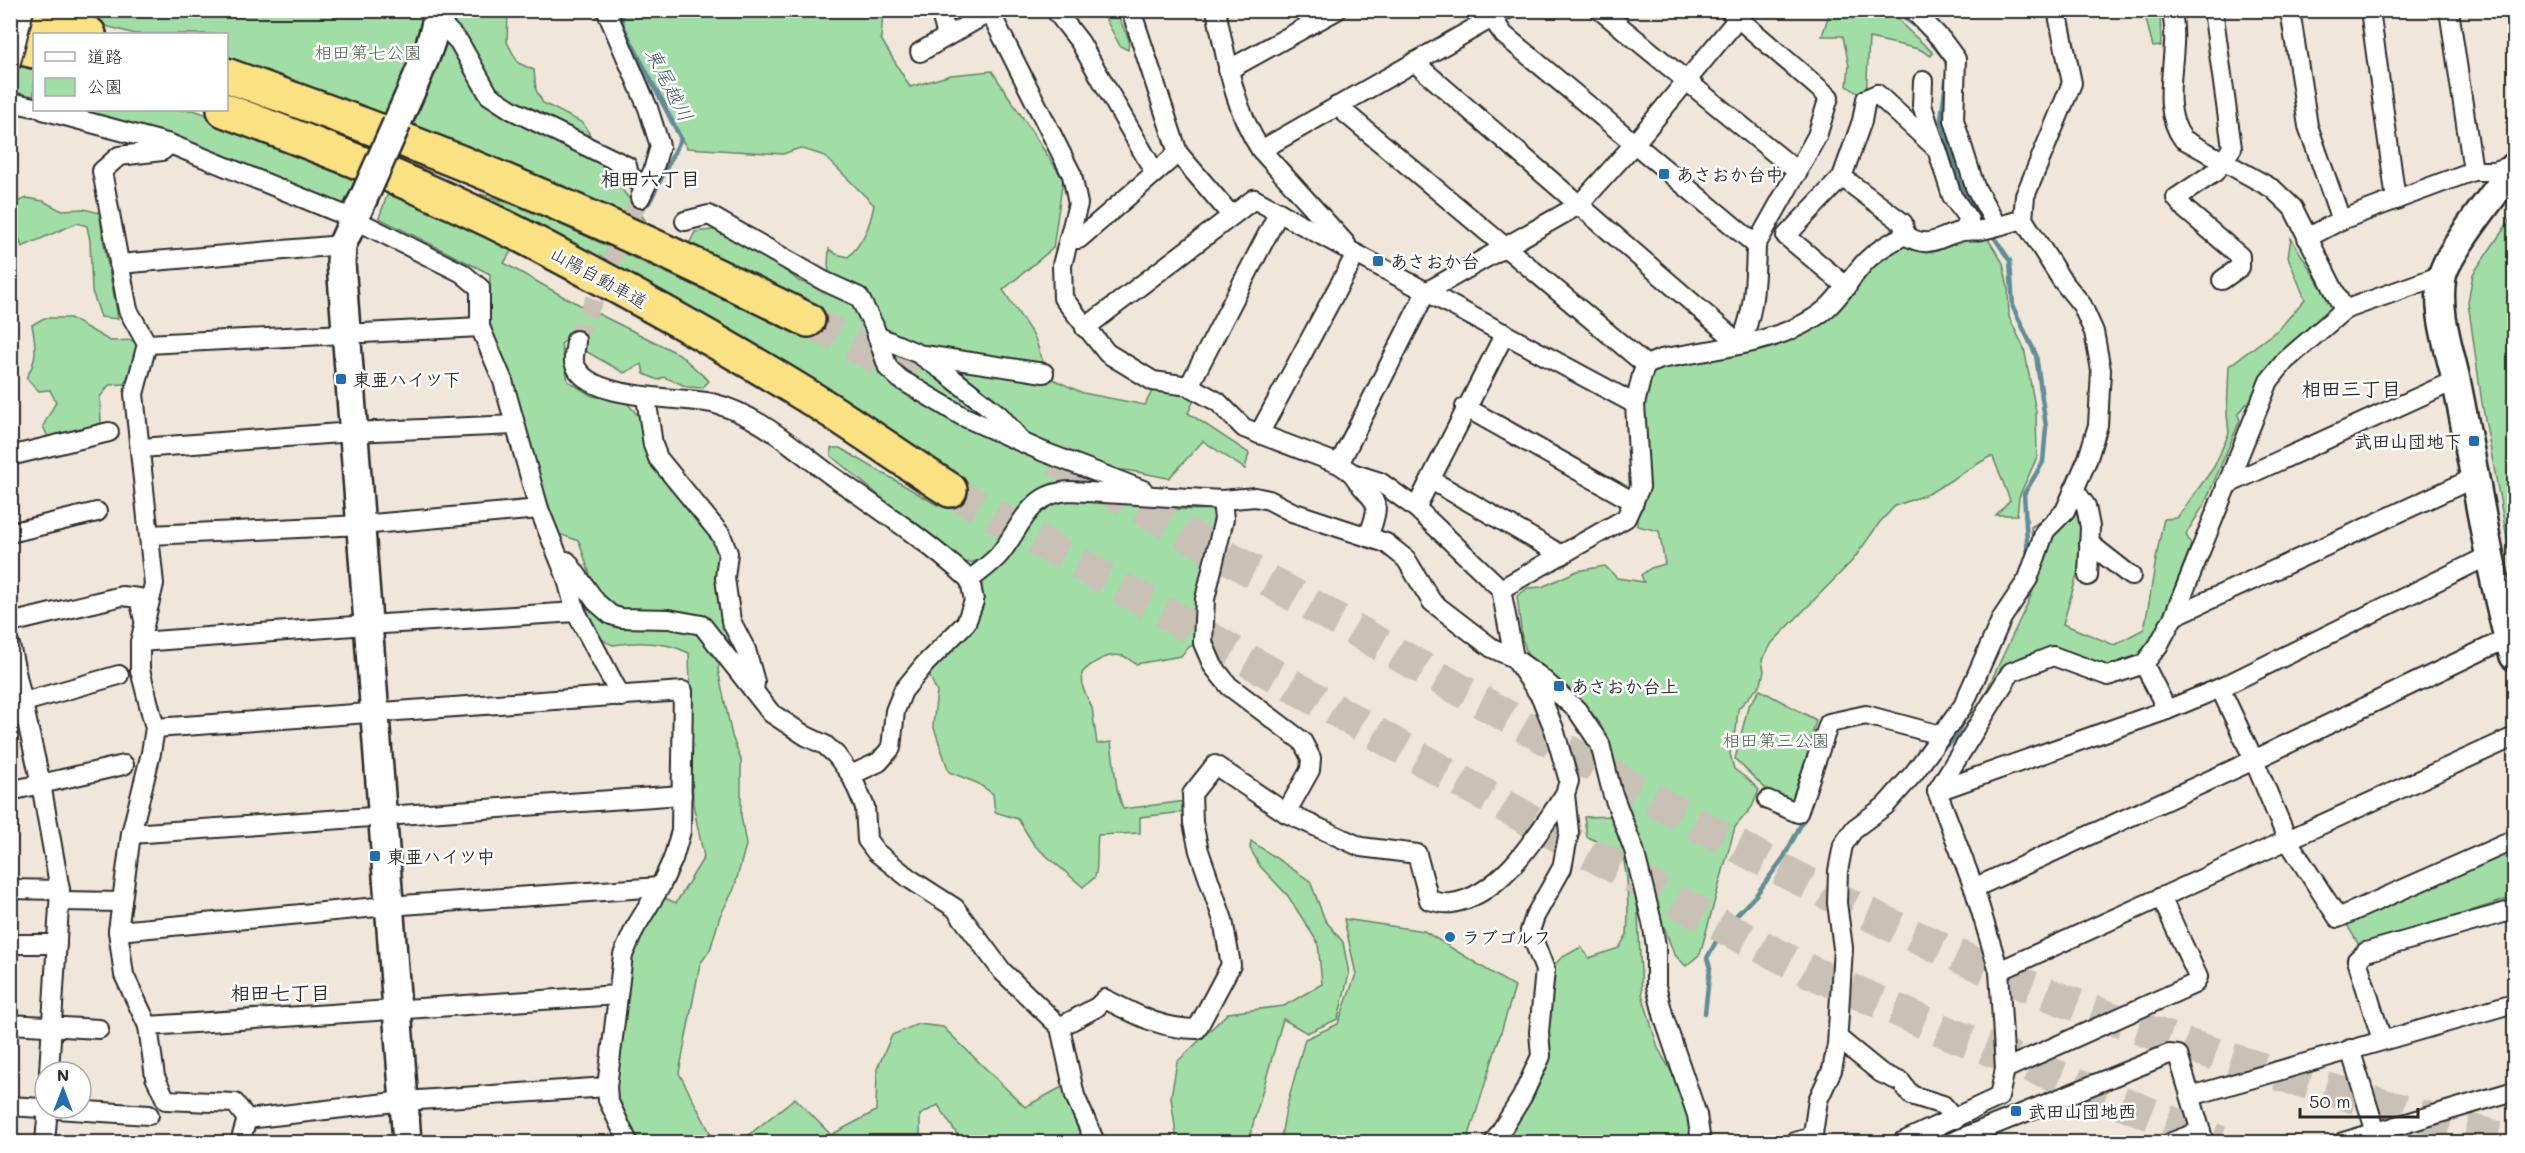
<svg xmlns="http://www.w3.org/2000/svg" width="2525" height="1153" viewBox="0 0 2525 1153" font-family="Mali,'Klee One',sans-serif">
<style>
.green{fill:#a0dea6;stroke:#668468;stroke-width:1.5}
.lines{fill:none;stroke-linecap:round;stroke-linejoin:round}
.stream{stroke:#5f8d98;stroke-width:4.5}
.street-tunnel{stroke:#c9c1b6;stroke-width:18;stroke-dasharray:18 9;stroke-linecap:butt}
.highway-tunnel{stroke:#c9c1b6;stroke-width:33;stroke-dasharray:33 16;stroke-linecap:butt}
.street-casing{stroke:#2b2b2b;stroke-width:22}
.secondary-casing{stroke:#2b2b2b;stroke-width:32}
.highway-casing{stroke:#2b2b2b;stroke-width:38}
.street{stroke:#fff;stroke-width:18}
.secondary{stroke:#fff;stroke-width:27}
.highway{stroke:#fae181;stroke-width:33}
.street-bridge-casing{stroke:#2b2b2b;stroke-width:22;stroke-linecap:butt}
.secondary-bridge-casing{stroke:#2b2b2b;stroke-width:32;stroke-linecap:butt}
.street-bridge{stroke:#fff;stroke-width:18}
.secondary-bridge{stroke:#fff;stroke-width:27}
.poi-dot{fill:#1f6fb2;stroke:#fff;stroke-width:2}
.labels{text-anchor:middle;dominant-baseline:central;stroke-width:5;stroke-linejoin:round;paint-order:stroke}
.park-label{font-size:18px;fill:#4e6150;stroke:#fff}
.poi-label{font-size:18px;font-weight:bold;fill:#2b2b2b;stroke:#fff;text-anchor:start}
.street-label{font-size:18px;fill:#2b2b2b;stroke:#fff}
.water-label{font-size:20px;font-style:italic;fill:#455c62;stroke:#fff}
.neighbourhood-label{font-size:20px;font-weight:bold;fill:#2b2b2b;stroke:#fff}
</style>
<rect width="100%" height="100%" fill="#f0e6d9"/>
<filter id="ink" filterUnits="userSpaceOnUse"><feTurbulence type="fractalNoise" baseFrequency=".0167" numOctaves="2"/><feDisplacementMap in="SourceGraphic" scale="12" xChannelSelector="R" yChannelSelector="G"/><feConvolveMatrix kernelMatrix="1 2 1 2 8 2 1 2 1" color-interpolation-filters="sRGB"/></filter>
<g filter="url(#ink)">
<g class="green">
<path d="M 51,11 L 508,11 L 507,42 L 518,63 L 534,70 L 536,90 L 543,103 L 583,123 L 621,188 L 648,224 L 549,184 L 227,62 L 226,34 L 135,34 Z"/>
<path d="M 620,11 L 883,11 L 881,39 L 910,87 L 951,75 L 992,71 L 1063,179 L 1053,248 L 1003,290 L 1035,338 L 1048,377 L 1083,393 L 1145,405 L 1152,391 L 1169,391 L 1195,398 L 1188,413 L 1249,453 L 1245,469 L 1203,441 L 1169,478 C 1157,477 1121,466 1113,471 C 1107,475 1101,483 1096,489 L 1055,486 C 1039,502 993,559 973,562 C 964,564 958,559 951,555 L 831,456 L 831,448 L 840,448 L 939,506 L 950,490 L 876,424 L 842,399 L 706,319 L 482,200 L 481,194 L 529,210 L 806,337 L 818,316 L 687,248 L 695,232 L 721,229 L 762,253 L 799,281 L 832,293 L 828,265 L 829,249 L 836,254 L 848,257 C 864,242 870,225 874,205 L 833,164 L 822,155 L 800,148 L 783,154 L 687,148 L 670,121 L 666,104 L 645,71 L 623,26 Z"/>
<path d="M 1088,11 L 1116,11 L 1129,40 L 1128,50 L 1120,46 L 1104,16 Z"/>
<path d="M 1830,11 L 1894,11 C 1902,29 1920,39 1933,53 L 1931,56 L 1919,49 L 1869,38 L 1866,99 L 1847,86 L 1849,66 L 1843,36 L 1822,36 Z"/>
<path d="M 2144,11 L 2160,11 L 2161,46 L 2153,47 Z"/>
<path d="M 20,58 L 34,62 L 34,98 L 11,92 Z"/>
<path d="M 82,110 L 194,110 L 363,175 L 349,207 L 165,133 Z"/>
<path d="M 389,190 L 513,248 L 504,263 L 564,297 L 679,354 L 709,381 L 702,388 L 688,387 L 664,377 L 658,380 L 644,374 L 642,364 L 624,373 L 566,340 L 561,344 L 568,381 L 592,396 L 625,401 L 643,421 L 717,541 L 748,678 L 704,621 L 621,613 L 595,590 L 579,541 L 559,534 L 554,526 L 494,339 L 489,319 L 490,274 L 379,218 Z"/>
<path d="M 27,198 L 43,201 L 60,210 L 84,209 L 100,213 C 102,248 113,283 118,319 L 101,317 L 92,291 L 90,241 L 87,226 L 77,223 L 22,247 L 13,220 L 11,221 L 11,204 Z"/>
<path d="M 2514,214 L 2514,576 L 2482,403 L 2468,302 L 2473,274 Z"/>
<path d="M 1986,236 L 2003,263 L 2008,288 L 2009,317 L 2024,348 L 2036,412 L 2037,457 L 2019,497 L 2017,515 L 1996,515 L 2010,500 L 1993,457 L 1989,457 L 1930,493 L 1895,506 L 1880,522 L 1853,560 L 1772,643 L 1762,660 L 1764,671 L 1761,684 L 1738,709 L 1736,730 L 1730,754 L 1734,769 L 1750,781 L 1759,790 L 1752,807 L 1735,827 L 1700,954 L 1686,966 L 1674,954 L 1664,927 L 1655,916 L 1646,859 L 1627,815 L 1611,753 L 1599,722 L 1584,704 L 1564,686 L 1546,676 L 1530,662 L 1522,638 L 1517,596 L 1528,588 L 1542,587 L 1577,571 L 1605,566 L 1617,578 L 1644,582 L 1641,575 L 1651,568 L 1665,564 L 1659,531 L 1637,526 L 1637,511 L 1643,480 L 1645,379 L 1659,366 L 1809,326 L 1873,258 L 1904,242 Z"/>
<path d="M 2291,238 L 2335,310 L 2251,407 L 2247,403 L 2238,415 L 2240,420 L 2205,503 L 2186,534 L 2191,545 L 2156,637 L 2142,661 L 2107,668 L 2036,653 L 1975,715 L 2032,594 L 2035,579 L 2031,527 L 2054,513 L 2078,507 L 2084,532 L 2077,575 L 2063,624 L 2114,645 L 2144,629 C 2152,592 2155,555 2164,519 L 2177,518 L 2214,467 L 2229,433 L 2227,414 L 2229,366 L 2280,328 L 2305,299 L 2288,257 Z"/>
<path d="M 44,318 L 70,318 L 110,341 L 137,340 L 139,353 L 124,384 L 109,385 L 100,397 L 101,424 L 48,437 L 43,426 L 56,402 L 50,390 L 39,391 L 26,378 C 38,360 36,345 32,325 Z"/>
<path d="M 1060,499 C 1111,497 1161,513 1212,509 L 1217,514 L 1199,642 L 1189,647 L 1181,656 L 1136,664 C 1132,662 1127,657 1123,656 C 1109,652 1091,663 1082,673 L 1083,688 L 1092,708 L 1097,744 L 1111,742 L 1117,789 L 1123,809 L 1187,801 L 1184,812 L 1140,817 L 1140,833 L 1098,835 C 1096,845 1099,873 1094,878 C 1091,881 1086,884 1083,887 L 1034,845 L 1018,819 L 995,812 L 993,794 L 977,783 L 949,772 L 933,725 L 937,692 L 927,670 L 946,649 L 977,621 L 982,599 L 982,580 L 1039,512 Z"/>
<path d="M 576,582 L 593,605 L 690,626 L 721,656 L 718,670 L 732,736 L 741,760 L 741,815 L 746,845 L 734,889 L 720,916 L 710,950 L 700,964 L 679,1073 L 715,1142 L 630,1142 L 607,1087 L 623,955 L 662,897 L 676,903 L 704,857 L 693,804 L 689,653 C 665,641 639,641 613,645 C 591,639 581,602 576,582 Z"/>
<path d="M 1760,690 L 1816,720 L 1796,801 L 1765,788 L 1735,759 L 1748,707 Z"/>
<path d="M 1616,816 L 1636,877 L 1642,994 L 1658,1048 L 1684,1095 L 1694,1142 L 1499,1142 L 1525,1100 L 1551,968 L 1561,958 L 1581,947 L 1589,958 L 1619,948 L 1627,934 L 1628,915 L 1627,879 L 1623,856 L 1617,850 L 1587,837 L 1584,817 Z"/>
<path d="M 1251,841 L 1310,881 L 1325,920 L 1343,942 L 1349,974 L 1338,1019 L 1307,1033 L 1283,1019 L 1248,1142 L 1177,1142 L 1171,1097 L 1177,1062 L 1228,1013 L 1284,1006 L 1322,984 L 1318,943 L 1288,896 L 1260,866 L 1250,848 Z"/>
<path d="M 2514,846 L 2514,897 L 2360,947 L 2345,921 Z"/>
<path d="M 1344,919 L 1424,931 L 1515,987 L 1467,1142 L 1280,1142 L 1286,1109 L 1305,1039 L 1338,1024 L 1356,974 Z"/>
<path d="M 918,1024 L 943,1027 L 1025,1107 L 1062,1087 L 1066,1092 L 1089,1142 L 962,1142 L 938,1105 L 920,1115 L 920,1142 L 740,1142 L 795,1098 L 831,1135 L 876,1111 L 877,1069 L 892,1035 Z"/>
</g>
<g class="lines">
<g class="stream">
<path d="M 620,10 L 623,26 L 681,139 L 649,203"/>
<path d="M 1900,10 L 1907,20 L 1920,29"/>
<path d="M 1931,42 L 1945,59 L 1948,67 L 1941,119 L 1958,178 L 1974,210 L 1985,225"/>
<path d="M 1992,234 L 2010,261 L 2013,307 L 2036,355 L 2046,427 L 2043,462 L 2024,494 L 2028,557"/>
<path d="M 1941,749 L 1953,741 L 1963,721"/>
<path d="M 1705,1013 L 1710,968 L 1707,958 L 1723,929 L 1756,895 L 1784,857 L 1807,813"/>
</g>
<path class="street-tunnel" d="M 576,340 L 640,198"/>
<g class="highway-tunnel">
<path d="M 808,320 L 914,378"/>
<path d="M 1055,459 C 1213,549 1371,639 1529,729 C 1671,810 1810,890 1960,957 C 2138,1037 2327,1090 2514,1142"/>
<path d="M 950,490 L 1447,774 L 1727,929 L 1811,972 L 1944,1031 L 2220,1142"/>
</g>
<g class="street-casing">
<g id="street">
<path d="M 606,10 L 648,108 L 660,146 L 653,171 L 640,198"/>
<path d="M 940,10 L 947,36"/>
<path d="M 989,10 L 1072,175 L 1078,204 L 1062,265 L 1063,298 L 1107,353 L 1153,381 L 1189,386 L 1218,402 L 1244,428 L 1339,464 L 1352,473 L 1380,482 L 1416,508 L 1501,589 L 1514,658 L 1541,697 L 1554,729 L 1569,781 L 1565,794 L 1569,832 L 1562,868 L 1535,916 L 1530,931 L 1545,970 L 1539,1032 L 1541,1056 L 1522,1097 L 1494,1142"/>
<path d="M 1055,10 L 1080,42 L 1155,173"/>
<path d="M 1131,10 L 1178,153 L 1231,215"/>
<path d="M 1216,10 C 1226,57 1234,110 1261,150 L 1346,244"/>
<path d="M 1486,10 L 1504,35 L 1756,245 C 1755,280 1755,312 1740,344"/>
<path d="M 1600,10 L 1798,172"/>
<path d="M 1913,10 L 1942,40 L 1956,59 L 1954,120 L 1975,187 L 1997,226"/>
<path d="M 2171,10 C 2183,50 2156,103 2183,139 L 2273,189 L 2293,208 L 2344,310"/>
<path d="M 2213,10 L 2232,148 L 2215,172 L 2176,198 L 2186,210 L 2240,256 L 2240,267 L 2222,280"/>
<path d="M 2290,10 L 2308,126 L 2341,220"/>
<path d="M 2370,10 L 2396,200"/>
<path d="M 2449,10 L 2473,171"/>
<path d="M 1731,12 L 1829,97 L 1817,136 L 1756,245"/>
<path d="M 437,19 L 459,42 L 489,95 L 512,110 L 627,166 L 629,175 L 644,186"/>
<path d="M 920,52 L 990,12"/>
<path d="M 1414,62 L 1740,344"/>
<path d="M 1228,70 L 1337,10"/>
<path d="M 1923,81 L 1922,105 L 1936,148"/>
<path d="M 10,102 L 34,107"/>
<path d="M 1337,106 L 1646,365"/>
<path d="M 43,110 L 170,144 L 354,219 L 462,273 L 480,288 L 480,327 L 503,381 L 539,509 L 566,576 L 576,612 L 621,697"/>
<path d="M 170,144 L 162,151 L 119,156 L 102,171 L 128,310 L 147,344 L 134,394 L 154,584 L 140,642 L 140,670 L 155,728 L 151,753 L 131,834 L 118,931 L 124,975 L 148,1026 L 155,1077 L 166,1100 L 235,1103 L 247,1119 L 240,1142"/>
<path d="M 1261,150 L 1506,10"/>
<path d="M 1842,177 L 1903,223 L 1905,235"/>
<path d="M 685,221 L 709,215 L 824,281 L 859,297 L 874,326 L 888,368 L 900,379 L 962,416 L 1044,452 L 1143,490"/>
<path d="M 2307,238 L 2341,220 L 2473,171 L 2494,171 L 2514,165"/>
<path d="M 1070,239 L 1079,239 L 1178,153"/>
<path d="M 119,264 L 342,245"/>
<path d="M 1847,287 L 1786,236 L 1842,177 L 1862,121 L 1866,99 L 1877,94 L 1937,149 L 1952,196 L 1969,220 L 1962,231"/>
<path d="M 1085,328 L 1254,199 L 1635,404"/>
<path d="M 877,336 L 919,354 L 942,370 L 999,415 L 1018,437"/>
<path d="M 576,340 C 576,347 573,356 574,362 C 585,402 680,396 712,403 C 758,414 795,449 832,476 C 879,509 927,541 970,580"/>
<path d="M 147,344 L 480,327"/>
<path d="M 924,355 L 1044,373"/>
<path d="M 1189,386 L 1279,212"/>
<path d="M 646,397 L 653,445 L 658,458 L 721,535 L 728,553 L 725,578 L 731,621 L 746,650 L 755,682 L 754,691"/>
<path d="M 1465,407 L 1634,502"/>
<path d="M 1259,434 L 1356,254"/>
<path d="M 141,448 L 353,432 L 515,425"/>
<path d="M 10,456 L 109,432"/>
<path d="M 1339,464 L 1426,292 L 1579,205 L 1635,143 L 1745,10"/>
<path d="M 1352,473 C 1372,506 1385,493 1368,537"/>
<path d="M 1431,480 L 1562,555"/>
<path d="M 2226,485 L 2456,380"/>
<path d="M 2074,489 L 2086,506 L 2090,527 L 2088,576"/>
<path d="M 1222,500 L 1224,519 L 1205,599 L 1203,643 L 1213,666 L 1229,686 L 1302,741 L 1311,758 L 1310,770 L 1286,813"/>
<path d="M 1416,508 L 1505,333"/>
<path d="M 10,533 L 97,512"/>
<path d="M 150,535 L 361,525 L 539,509"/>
<path d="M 2089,543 L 2131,576"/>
<path d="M 567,561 L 596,602 L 611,615 L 621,618 L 669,619 L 702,625 L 771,713 L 806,736 L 825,745 L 836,755 L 851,775 L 865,807 L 867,840 L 876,852 L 910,879 L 955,908 L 1002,971 L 1060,1027 L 1075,1096 L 1095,1142"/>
<path d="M 1501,589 L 1626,518 L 1640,487 L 1635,404 L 1642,375 L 1646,365 L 1661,359 C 1712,349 1785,344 1826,309 C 1842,295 1852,275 1867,260 C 1878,249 1891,242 1905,235 C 1931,251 1938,236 1963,231 C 1969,230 1975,231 1982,230 C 1996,227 2010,223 2023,219"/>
<path d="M 2174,616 L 2474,478"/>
<path d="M 10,623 L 122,596 L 139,598 L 144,620"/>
<path d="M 140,642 L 367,625 L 576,612"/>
<path d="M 10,645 L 41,784 L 60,890 L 49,1072"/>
<path d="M 2144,664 L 2167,710"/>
<path d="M 2220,688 L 2254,760 L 2288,841 L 2338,918 L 2514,840"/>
<path d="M 10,706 L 119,675"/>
<path d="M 155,728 L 683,691 L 681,831 L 673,859 L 660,887 L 635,928 L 623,955 L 607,1087 L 608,1100 L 628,1142"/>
<path d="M 851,775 L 879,762 L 891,748 L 895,711 L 903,691 L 925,664 L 966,623 L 974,601 L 970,580 C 979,572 991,564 999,555 C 1022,527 1028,493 1070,491 L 1222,500 L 1255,497 L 1269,500 L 1292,512 L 1386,543 L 1406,559 L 1432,602 L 1492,648 L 1514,658 L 1538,675 L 1577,710 L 1600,744 L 1612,792 L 1634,850 L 1652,922 L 1656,946 L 1656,986 L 1664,1018 L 1697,1115 L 1701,1142"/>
<path d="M 10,791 L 124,765"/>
<path d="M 1937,791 L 2011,672 L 2053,656 L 2108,676 L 2144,664 L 2158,646 L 2174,616 L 2269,381 L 2285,361 L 2344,310 L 2442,275"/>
<path d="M 1937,791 L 2167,710 L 2220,688 L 2490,555"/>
<path d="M 1768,800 L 1798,813 L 1829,723 L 1866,715 L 1940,735"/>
<path d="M 131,834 L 682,795"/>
<path d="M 1974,888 L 2254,760 L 2508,638"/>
<path d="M 10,889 L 60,890"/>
<path d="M 61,901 L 122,902"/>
<path d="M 118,931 L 388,906 L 660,887"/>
<path d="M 10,944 L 57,944"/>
<path d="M 1999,971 L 2514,737"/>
<path d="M 10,1024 L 99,1029"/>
<path d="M 148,1026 L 617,995"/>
<path d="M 1060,1027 L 1097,1007 L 1105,999 C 1137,1015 1161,1029 1197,1029 L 1231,965 L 1223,920 L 1199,851 L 1193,823 L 1192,794 L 1215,765 L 1286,813 L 1361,847 L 1417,854 L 1429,900 C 1436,902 1445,904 1452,903 C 1503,895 1538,833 1565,794"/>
<path d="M 1838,1038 L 1881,1073 L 1901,1082 L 1911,1095 L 1943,1105 L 1955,1119"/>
<path d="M 2382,1040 L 2357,960 L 2366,952 L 2514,910"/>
<path d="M 2350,1049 L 2379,1142"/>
<path d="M 2005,1069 L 2194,984 L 2198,977 L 2161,897"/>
<path d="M 2191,1096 L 2514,1003"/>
<path d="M 10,1106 L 149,1115"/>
<path d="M 247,1119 L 404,1101 L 607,1087"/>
<path d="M 45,1142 L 48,1108"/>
<path d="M 1795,1142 L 1809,1138 L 1813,1134 L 1818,1100 L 1832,1070 L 1837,1045 L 1843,948 L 1837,903 L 1838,871 L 1843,845 L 1855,828 L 1885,806 L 1914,773 L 1963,706 L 2002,618 L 2028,579 L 2045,531 L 2065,511 L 2088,458 L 2098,425 L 2101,370 L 2094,332 L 2082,305 L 2061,279 L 2023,219 L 2025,196 L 2072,83 L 2057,10"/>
<path d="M 1902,1142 L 1999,1097 L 2005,1069 L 1999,971 L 1974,888 L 1937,791"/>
<path d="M 1952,1142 L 2169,1054 L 2178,1055 L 2204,1142"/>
<path d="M 2172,1142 L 2201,1131"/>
<path d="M 2343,1142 L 2514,1091"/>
</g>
</g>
<g class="secondary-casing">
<g id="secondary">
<path d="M 397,123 C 410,92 435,44 438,10"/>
<path d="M 2514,167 C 2498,190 2446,253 2442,277 C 2436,312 2449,347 2456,380 C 2470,446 2480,512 2494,577 C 2500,604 2505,631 2514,656"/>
<path d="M 369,186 L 342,245 L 341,263 L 407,1142"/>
</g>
</g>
<g class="highway-casing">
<g id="highway">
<path d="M 10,15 L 89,34"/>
<path d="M 10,45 L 34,51"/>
<path d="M 226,75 C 289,98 352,120 414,144 C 548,196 679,256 808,320"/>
<path d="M 224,110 C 333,151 442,193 545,248 C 640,298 734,350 825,407 C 867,434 908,463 950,490"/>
</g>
</g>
<use href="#street" class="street"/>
<use href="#secondary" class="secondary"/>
<use href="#highway" class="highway"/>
<g class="street-bridge-casing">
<path id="street-bridge" d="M 10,66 L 24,10"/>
</g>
<g class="secondary-bridge-casing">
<path id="secondary-bridge" d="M 369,186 L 397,123"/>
</g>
<use href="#street-bridge" class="street-bridge"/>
<use href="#secondary-bridge" class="secondary-bridge"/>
</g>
</g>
<g class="poi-dot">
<rect x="1658" y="168" width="12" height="12" rx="3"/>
<rect x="1372" y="255" width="12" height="12" rx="3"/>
<rect x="335" y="373" width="12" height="12" rx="3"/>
<rect x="2468" y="435" width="12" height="12" rx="3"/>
<rect x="1553" y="680" width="12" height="12" rx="3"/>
<rect x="369" y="850" width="12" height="12" rx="3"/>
<circle cx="1450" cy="937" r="6"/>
<rect x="2010" y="1105" width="12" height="12" rx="3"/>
</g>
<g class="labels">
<g class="park-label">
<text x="368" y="52">相田第七公園</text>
<text x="1776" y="740">相田第三公園</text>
</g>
<g class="poi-label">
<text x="1676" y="174">あさおか台中</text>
<text x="1390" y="261">あさおか台</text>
<text x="353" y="379">東亜ハイツ下</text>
<text x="2462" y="441" text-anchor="end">武田山団地下</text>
<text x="1571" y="686">あさおか台上</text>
<text x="387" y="856">東亜ハイツ中</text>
<text x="1462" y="937">ラブゴルフ</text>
<text x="2028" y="1111">武田山団地西</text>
</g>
<g class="street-label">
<text transform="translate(599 277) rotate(29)">山陽自動車道</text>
</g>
<g class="water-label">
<text transform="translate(670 84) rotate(63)">東尾越川</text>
</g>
<g class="neighbourhood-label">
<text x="650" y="178">相田六丁目</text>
<text x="2351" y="388">相田三丁目</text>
<text x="280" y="992">相田七丁目</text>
</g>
</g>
<rect width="2525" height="1153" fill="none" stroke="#fff" stroke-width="36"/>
<rect x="18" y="18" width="2489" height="1117" fill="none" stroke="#2b2b2b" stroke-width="2" filter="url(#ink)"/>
<rect x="33" y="33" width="195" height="78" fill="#ffffff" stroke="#aaaaaa" stroke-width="1.5"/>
<rect x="45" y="52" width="30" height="9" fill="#ffffff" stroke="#aaaaaa" stroke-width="1.5"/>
<text x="87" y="63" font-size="18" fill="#2b2b2b">道路</text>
<rect x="45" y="78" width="30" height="18" fill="#a0dea6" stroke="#aaaaaa" stroke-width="1.5"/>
<text x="87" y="93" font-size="18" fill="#2b2b2b">公園</text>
<g transform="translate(63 1090)"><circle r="28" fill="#ffffff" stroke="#aaaaaa" stroke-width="1.5"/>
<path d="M0-4.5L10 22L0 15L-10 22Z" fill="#1f6fb2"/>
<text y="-9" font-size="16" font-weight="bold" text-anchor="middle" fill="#2b2b2b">N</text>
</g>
<path d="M2300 1108v9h118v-9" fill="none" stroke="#2b2b2b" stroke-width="3"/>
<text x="2309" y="1108" font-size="18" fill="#2b2b2b" stroke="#ffffff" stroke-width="4.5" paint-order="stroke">50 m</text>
</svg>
